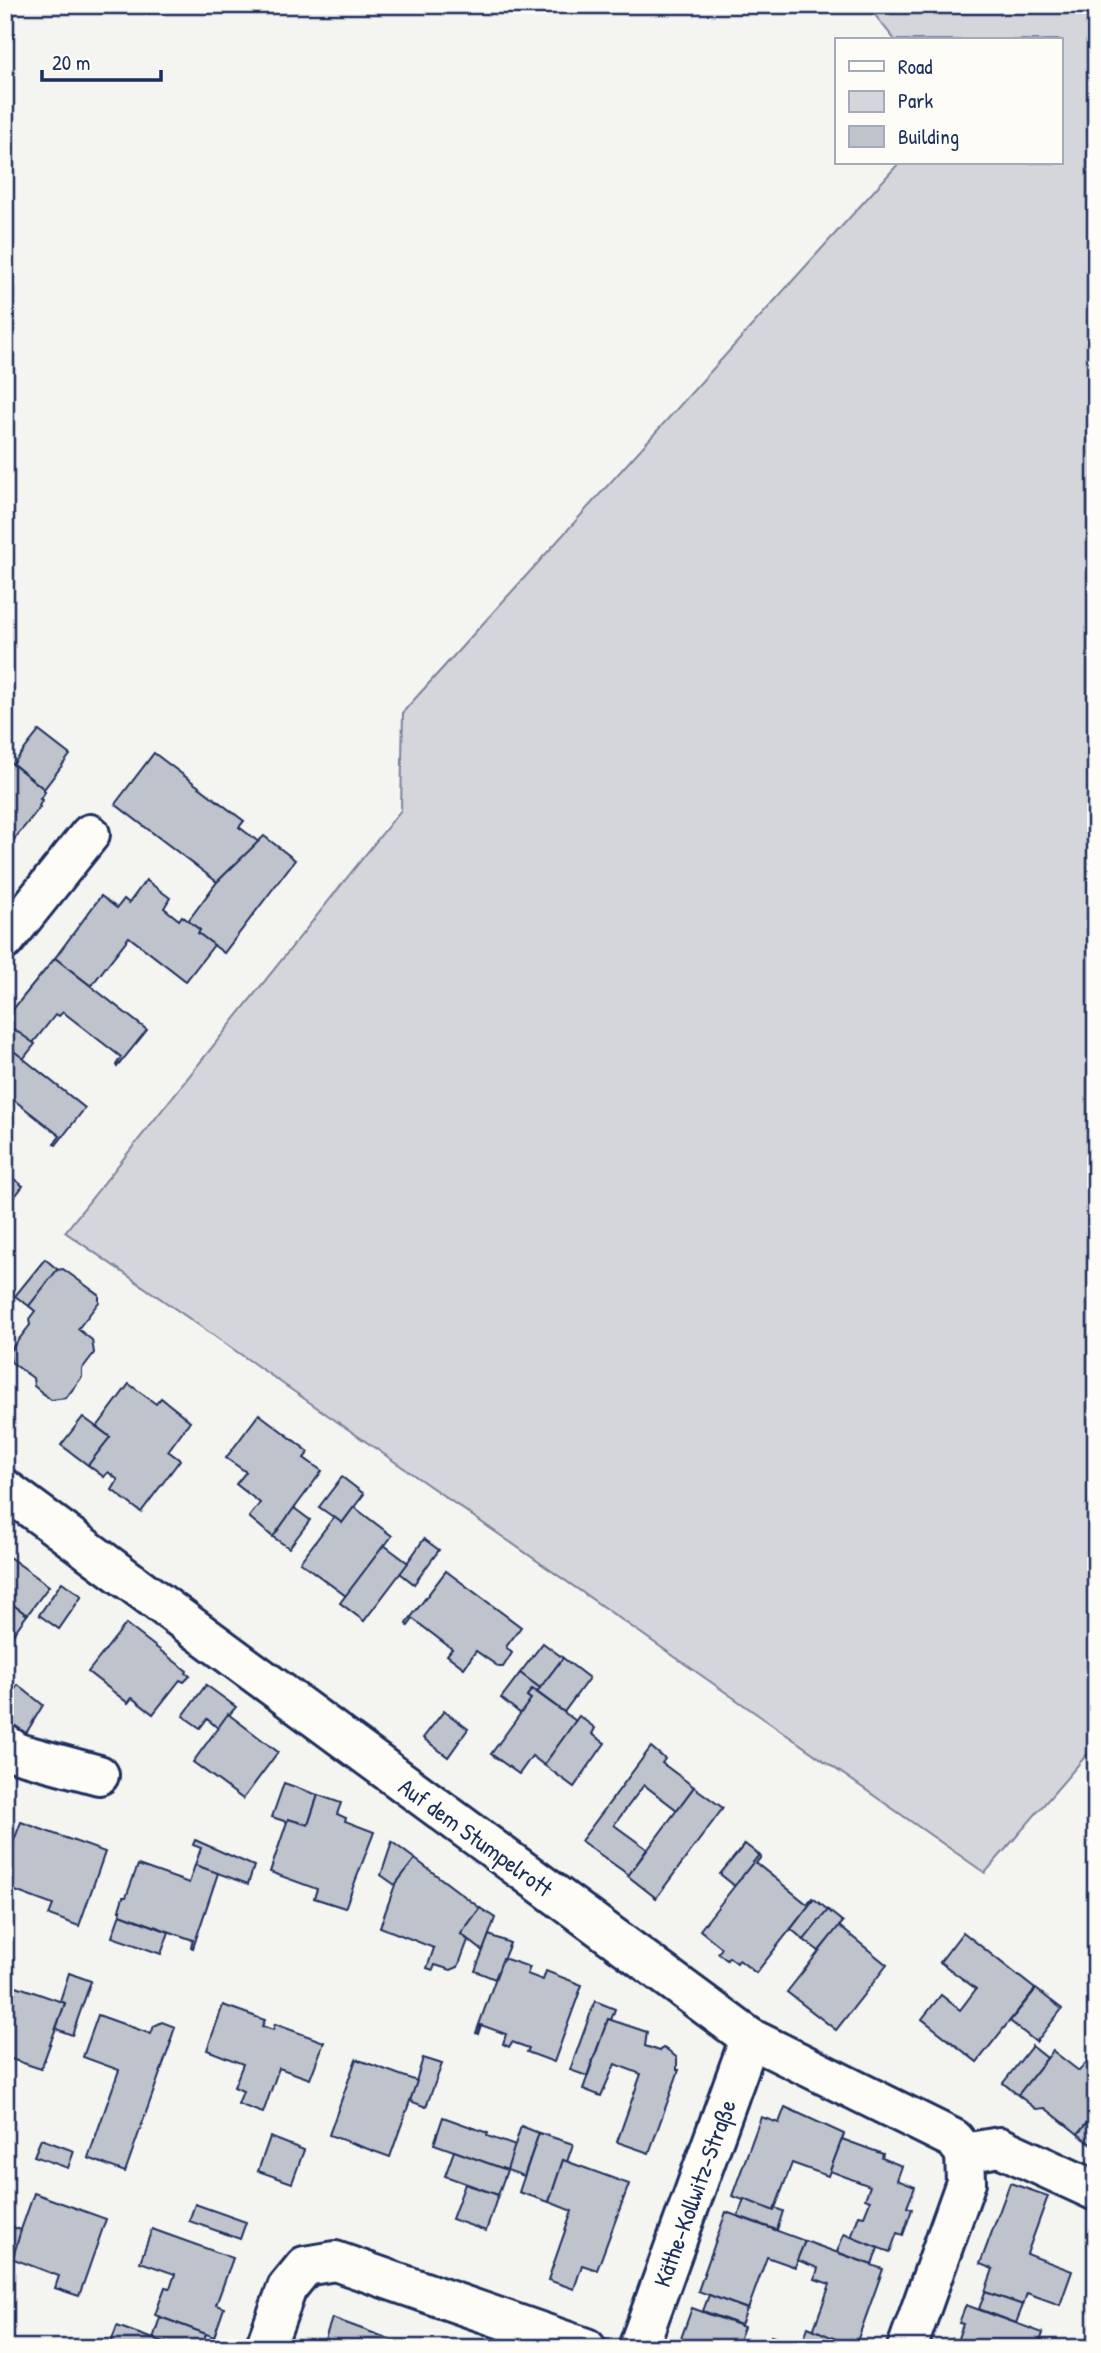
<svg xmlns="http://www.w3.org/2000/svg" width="1101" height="2353" viewBox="0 0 1101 2353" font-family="'Patrick Hand',sans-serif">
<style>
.green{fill:#d4d6db;stroke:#78829c;stroke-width:2}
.building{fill:#bfc3cc;stroke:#1b2f5e;stroke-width:2}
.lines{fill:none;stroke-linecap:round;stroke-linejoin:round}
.minor-casing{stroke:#1b2f5e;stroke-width:44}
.minor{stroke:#fdfcf7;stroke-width:38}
.labels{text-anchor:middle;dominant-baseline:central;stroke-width:5;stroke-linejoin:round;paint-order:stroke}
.street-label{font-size:24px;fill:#1b2f5e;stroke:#fdfcf7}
</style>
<rect width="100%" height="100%" fill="#f4f4f1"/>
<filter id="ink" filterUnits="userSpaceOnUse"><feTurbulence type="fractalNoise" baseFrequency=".0143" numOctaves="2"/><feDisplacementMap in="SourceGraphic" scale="14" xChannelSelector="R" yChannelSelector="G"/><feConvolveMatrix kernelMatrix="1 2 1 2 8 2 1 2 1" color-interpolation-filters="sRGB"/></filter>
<g filter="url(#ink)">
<path class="green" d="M 867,5 L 1096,5 L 1096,1744 L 985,1873 L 65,1232 L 401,810 L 403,712 L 899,163 L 1061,163 L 1061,40 L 895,40 Z"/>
<g class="building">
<path d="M 39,731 L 70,755 L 44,789 L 13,764 Z"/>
<path d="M 154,753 L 244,821 L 239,827 L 260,843 L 217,882 L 115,804 Z"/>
<path d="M 5,758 L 44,789 L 43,791 L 45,792 L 40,799 L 42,800 L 39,806 L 40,807 L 5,851 Z"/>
<path d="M 264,836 L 295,860 L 224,953 L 198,933 L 200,930 L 188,921 L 217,882 Z"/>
<path d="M 146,880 L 170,898 L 164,908 L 179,920 L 182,916 L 200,930 L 198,933 L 214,945 L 186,981 L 129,937 L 91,986 L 55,958 L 101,896 L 117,908 L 124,899 L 129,903 Z"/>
<path d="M 55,958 L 147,1030 L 117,1067 L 116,1065 L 121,1057 L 63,1012 L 59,1016 L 56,1014 L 32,1044 L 5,1023 L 5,1019 Z"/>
<path d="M 5,1023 L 35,1044 L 23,1059 L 5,1044 Z"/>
<path d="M 5,1044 L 85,1108 L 56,1145 L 54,1144 L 60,1136 L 5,1093 Z"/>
<path d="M 5,1172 L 23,1186 L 5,1209 Z"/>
<path d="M 45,1259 L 58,1270 L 29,1306 L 15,1296 Z"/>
<path d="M 63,1269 L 99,1295 L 99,1302 L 78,1329 L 92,1340 L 94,1353 L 82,1369 L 82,1377 L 66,1398 L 51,1400 L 34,1386 L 33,1378 L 11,1362 L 9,1352 L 30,1325 L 29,1319 L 35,1311 L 29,1306 L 57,1270 Z"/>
<path d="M 129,1384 L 156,1404 L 161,1398 L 190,1421 L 168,1451 L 180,1460 L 141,1512 L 112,1490 L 118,1480 L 108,1472 L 104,1477 L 88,1465 L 110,1437 L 97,1427 Z"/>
<path d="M 259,1414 L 309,1452 L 304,1458 L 322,1471 L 273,1537 L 249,1517 L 260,1503 L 236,1484 L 246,1472 L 226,1458 Z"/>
<path d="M 83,1417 L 110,1437 L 88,1465 L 61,1445 Z"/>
<path d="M 342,1477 L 364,1494 L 342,1523 L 319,1507 Z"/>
<path d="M 354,1507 L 392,1536 L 346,1596 L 300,1562 L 334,1517 L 342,1523 Z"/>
<path d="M 294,1508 L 310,1520 L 289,1548 L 273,1537 Z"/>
<path d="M 424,1539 L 439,1550 L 414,1584 L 400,1573 Z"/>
<path d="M 384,1545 L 408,1563 L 364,1621 L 340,1603 Z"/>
<path d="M 5,1554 L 49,1586 L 27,1615 L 5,1599 Z"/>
<path d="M 446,1571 L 521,1627 L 506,1647 L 512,1653 L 503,1667 L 499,1667 L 476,1651 L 464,1668 L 447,1655 L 452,1649 L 413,1619 L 408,1626 L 406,1624 Z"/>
<path d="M 62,1582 L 82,1596 L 59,1629 L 39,1615 Z"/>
<path d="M 5,1599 L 27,1615 L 6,1644 L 5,1644 Z"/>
<path d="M 126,1624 L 187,1671 L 186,1673 L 190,1676 L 184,1682 L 180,1680 L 153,1714 L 132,1698 L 128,1703 L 88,1672 Z"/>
<path d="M 543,1643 L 563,1658 L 540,1688 L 520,1673 Z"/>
<path d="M 563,1658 L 589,1678 L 564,1712 L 537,1692 Z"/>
<path d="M 520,1673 L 540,1688 L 537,1692 L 532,1689 L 527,1696 L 531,1699 L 521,1714 L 501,1698 Z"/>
<path d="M 18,1685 L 43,1705 L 25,1735 L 5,1721 L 5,1703 Z"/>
<path d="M 206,1685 L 236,1707 L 218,1728 L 207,1719 L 200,1728 L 183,1716 Z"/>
<path d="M 532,1689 L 576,1721 L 544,1765 L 532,1756 L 519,1774 L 491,1754 L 531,1699 L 527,1696 Z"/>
<path d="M 444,1711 L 468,1729 L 448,1757 L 423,1738 Z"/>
<path d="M 228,1714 L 278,1752 L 243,1799 L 193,1762 Z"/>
<path d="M 579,1716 L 595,1728 L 592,1734 L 605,1743 L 574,1787 L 544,1765 Z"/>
<path d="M 651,1747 L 665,1759 L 662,1763 L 694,1787 L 677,1810 L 644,1785 L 614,1825 L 647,1849 L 629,1875 L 581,1841 Z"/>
<path d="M 284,1783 L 318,1795 L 308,1825 L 288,1819 L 287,1822 L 272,1817 Z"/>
<path d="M 694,1787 L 723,1808 L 656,1898 L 628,1876 Z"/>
<path d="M 318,1795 L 341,1803 L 337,1814 L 346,1818 L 345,1821 L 374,1832 L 345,1908 L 314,1898 L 317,1889 L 270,1872 L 288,1819 L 308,1825 Z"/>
<path d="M 21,1822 L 105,1852 L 79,1926 L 49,1915 L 53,1905 L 10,1889 L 5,1899 L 5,1864 Z"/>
<path d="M 195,1840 L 254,1866 L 248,1884 L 195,1865 L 201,1848 L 193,1845 Z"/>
<path d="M 392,1842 L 415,1859 L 395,1885 L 381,1875 Z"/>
<path d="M 745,1844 L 759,1855 L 735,1886 L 720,1874 Z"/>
<path d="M 759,1855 L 761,1857 L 756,1863 L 807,1904 L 812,1898 L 814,1899 L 756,1973 L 739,1960 L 737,1963 L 729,1957 L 727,1960 L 718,1953 L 722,1948 L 700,1930 Z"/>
<path d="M 415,1859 L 480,1908 L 461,1934 L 468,1940 L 458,1967 L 451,1970 L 435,1965 L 433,1970 L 427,1968 L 434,1948 L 380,1927 L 395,1885 Z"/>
<path d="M 138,1865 L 189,1883 L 195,1865 L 218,1873 L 193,1948 L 191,1947 L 193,1940 L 120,1914 L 121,1910 L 119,1910 L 123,1897 L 126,1897 Z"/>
<path d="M 814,1899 L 828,1910 L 804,1940 L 791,1929 Z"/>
<path d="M 480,1908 L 495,1918 L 483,1951 L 461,1934 Z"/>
<path d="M 828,1910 L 843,1922 L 819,1951 L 804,1940 Z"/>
<path d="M 120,1914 L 169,1932 L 161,1954 L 112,1937 Z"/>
<path d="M 839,1926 L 887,1965 L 836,2030 L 787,1992 Z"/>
<path d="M 963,1932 L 1035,1989 L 977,2062 L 922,2019 L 941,1995 L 960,2010 L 976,1989 L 940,1962 Z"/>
<path d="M 489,1935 L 510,1943 L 495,1979 L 475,1971 Z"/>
<path d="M 503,1958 L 530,1967 L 527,1974 L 543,1980 L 546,1971 L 582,1985 L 554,2062 L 527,2052 L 529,2048 L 512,2042 L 509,2047 L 503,2044 L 506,2034 L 481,2025 L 478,2034 L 476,2033 Z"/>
<path d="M 69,1973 L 91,1981 L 72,2035 L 56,2029 L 65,2003 L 60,2001 Z"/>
<path d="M 5,1982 L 65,2003 L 41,2069 L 5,2057 Z"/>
<path d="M 1036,1989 L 1062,2009 L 1036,2042 L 1010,2021 Z"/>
<path d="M 595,2001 L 615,2009 L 611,2020 L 608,2019 L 587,2076 L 570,2070 Z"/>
<path d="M 223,2005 L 265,2020 L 262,2026 L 273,2030 L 275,2024 L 324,2042 L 310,2079 L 279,2068 L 263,2113 L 238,2104 L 243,2091 L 234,2087 L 243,2064 L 207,2050 Z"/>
<path d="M 98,2015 L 151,2034 L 154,2026 L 162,2022 L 175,2027 L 170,2042 L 171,2042 L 125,2172 L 88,2158 L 119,2070 L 83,2057 Z"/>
<path d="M 608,2019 L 647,2032 L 645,2046 L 660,2051 L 663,2048 L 668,2050 L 677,2058 L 677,2070 L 679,2070 L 649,2153 L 617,2142 L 641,2074 L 615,2064 L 601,2096 L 583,2089 Z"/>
<path d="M 1032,2046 L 1047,2058 L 1018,2095 L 1003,2083 Z"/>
<path d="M 1053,2051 L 1079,2071 L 1096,2051 L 1096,2111 L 1078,2134 L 1045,2108 L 1036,2109 L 1018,2095 Z"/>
<path d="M 423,2058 L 442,2064 L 426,2107 L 410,2101 Z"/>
<path d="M 356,2059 L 417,2081 L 390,2157 L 329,2135 Z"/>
<path d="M 785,2107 L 844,2134 L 828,2176 L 792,2163 L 774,2211 L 732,2196 L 761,2117 L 779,2123 Z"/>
<path d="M 1096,2111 L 1096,2142 L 1093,2146 L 1078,2134 Z"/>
<path d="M 443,2117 L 488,2133 L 487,2136 L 516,2146 L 507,2170 L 434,2144 Z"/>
<path d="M 521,2126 L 539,2133 L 524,2176 L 507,2170 Z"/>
<path d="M 539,2133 L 573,2144 L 567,2162 L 563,2160 L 549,2202 L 519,2192 Z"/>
<path d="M 270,2137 L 304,2150 L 292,2183 L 258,2171 Z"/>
<path d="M 41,2139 L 74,2151 L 68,2168 L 34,2156 Z"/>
<path d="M 842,2139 L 883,2154 L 882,2158 L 902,2166 L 897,2180 L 915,2187 L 907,2207 L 912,2209 L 903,2235 L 897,2233 L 890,2252 L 851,2238 L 859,2215 L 864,2216 L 870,2201 L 865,2199 L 870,2186 L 830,2171 Z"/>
<path d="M 454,2151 L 507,2170 L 498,2195 L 445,2176 Z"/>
<path d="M 563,2160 L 629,2184 L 597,2270 L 582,2265 L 574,2289 L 548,2280 L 572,2211 L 549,2202 Z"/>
<path d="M 1010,2183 L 1048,2196 L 1027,2254 L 1072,2271 L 1060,2305 L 1027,2293 L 1023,2305 L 985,2292 L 993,2269 L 980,2264 Z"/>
<path d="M 465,2184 L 498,2195 L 486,2231 L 452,2219 Z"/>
<path d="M 34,2193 L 106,2219 L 79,2296 L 55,2288 L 59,2276 L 11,2258 Z"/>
<path d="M 744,2199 L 774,2211 L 775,2208 L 783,2211 L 777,2230 L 738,2216 Z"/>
<path d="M 195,2204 L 246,2222 L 240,2239 L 189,2221 Z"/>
<path d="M 726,2212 L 805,2241 L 795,2267 L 767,2257 L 748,2309 L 698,2291 Z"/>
<path d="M 5,2224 L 21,2230 L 9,2271 L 5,2270 Z"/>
<path d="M 152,2229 L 233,2258 L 216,2305 L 224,2308 L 214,2337 L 155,2315 L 165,2287 L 170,2288 L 175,2274 L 140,2262 Z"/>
<path d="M 844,2234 L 878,2248 L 872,2265 L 837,2252 Z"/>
<path d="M 805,2241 L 883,2269 L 855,2347 L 813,2331 L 830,2284 L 815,2279 L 818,2268 L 797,2260 Z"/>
<path d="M 985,2292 L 1023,2305 L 1016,2323 L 979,2309 Z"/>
<path d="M 709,2295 L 747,2309 L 741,2325 L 703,2311 Z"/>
<path d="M 966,2305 L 1043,2333 L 1038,2348 L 950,2348 L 953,2339 L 957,2341 L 963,2324 L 959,2323 Z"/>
<path d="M 692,2308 L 744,2327 L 736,2348 L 690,2348 L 679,2344 Z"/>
<path d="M 160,2317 L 206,2334 L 201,2348 L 178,2348 L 153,2339 Z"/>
<path d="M 332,2318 L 414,2348 L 322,2348 Z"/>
<path d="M 117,2326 L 153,2339 L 178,2348 L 109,2348 Z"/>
<path d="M 808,2327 L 845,2343 L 844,2348 L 801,2347 Z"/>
<path d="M 771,2336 L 801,2347 L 804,2348 L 766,2348 Z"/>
</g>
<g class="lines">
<g class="minor-casing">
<g id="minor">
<path d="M 5,940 L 90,834"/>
<path d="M 5,1489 L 750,2038 L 954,2139 L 965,2153"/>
<path d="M 5,1744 L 18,1753 L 99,1775"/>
<path d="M 965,2153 L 1000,2147 L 1096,2191"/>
<path d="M 265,2348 L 287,2288 L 305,2266 L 335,2261 L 586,2348"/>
<path d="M 638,2348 L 750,2038"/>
<path d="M 907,2348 L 966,2182 L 965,2153"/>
</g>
</g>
<use href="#minor" class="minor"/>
</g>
</g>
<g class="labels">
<g class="street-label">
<text transform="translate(476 1837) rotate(36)">Auf dem Stumpelrott</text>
<text transform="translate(694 2193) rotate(-70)">Käthe-Kollwitz-Straße</text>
</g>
</g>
<rect width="1101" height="2353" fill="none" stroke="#fdfcf7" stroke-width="28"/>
<rect x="14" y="14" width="1073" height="2325" fill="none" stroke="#1b2f5e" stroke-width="2.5" filter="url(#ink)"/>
<rect x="835" y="38" width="228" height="126" fill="#fdfcf7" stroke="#a3aaba" stroke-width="2"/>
<rect x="849" y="61" width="35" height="10" fill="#fdfcf7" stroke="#a3aaba" stroke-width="2"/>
<text x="898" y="74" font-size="21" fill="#1b2f5e">Road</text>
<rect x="849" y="91" width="35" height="21" fill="#d4d6db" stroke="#a3aaba" stroke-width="2"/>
<text x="898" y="108" font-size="21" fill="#1b2f5e">Park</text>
<rect x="849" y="126" width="35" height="21" fill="#bfc3cc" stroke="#a3aaba" stroke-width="2"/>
<text x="898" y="144" font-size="21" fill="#1b2f5e">Building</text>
<path d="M42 70v10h119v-10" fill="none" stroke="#1b2f5e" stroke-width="3.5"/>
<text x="52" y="70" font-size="21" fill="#1b2f5e" stroke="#fdfcf7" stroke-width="5" paint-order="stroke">20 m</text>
</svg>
